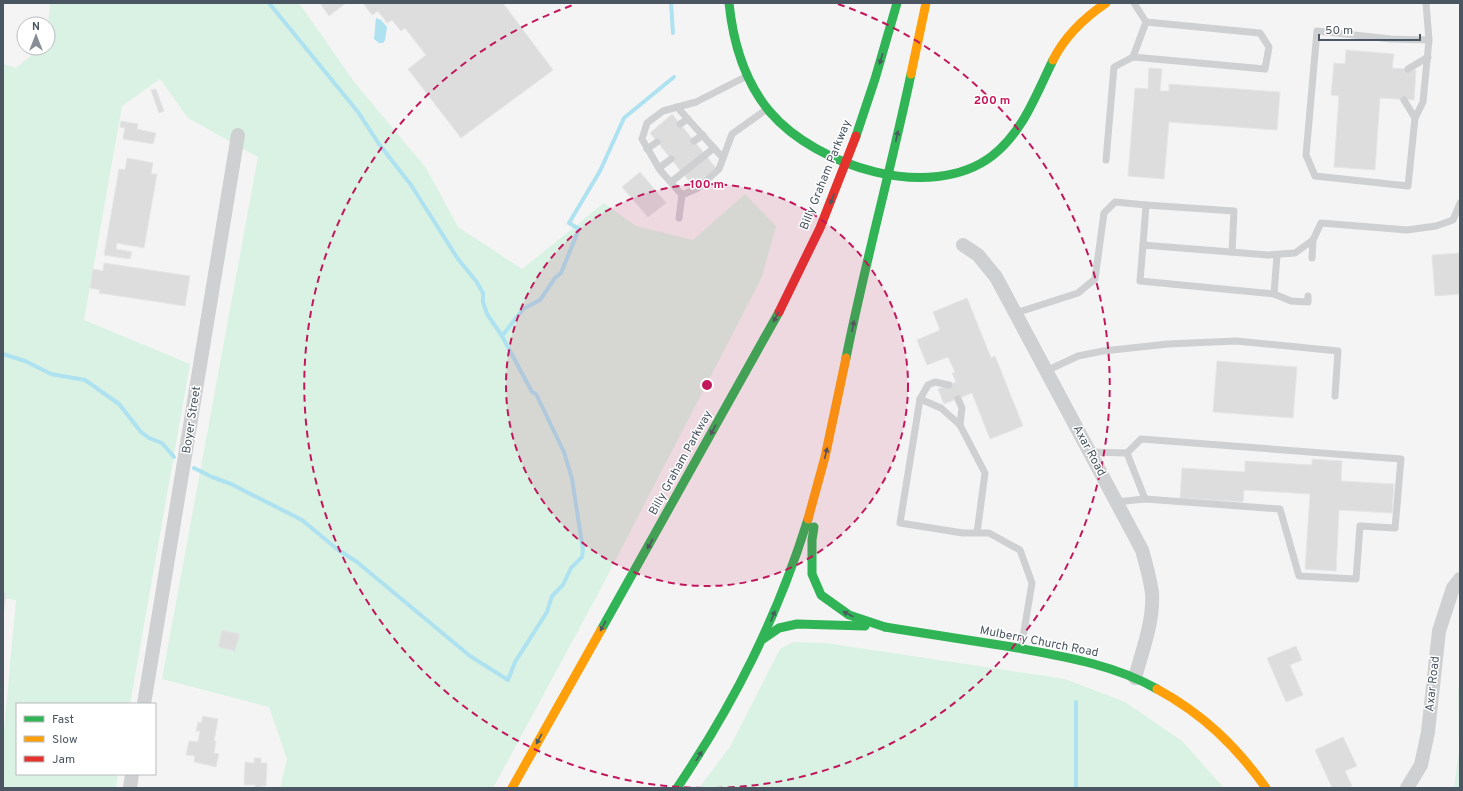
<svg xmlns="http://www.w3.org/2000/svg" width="1463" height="791" viewBox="0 0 1463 791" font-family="Overpass,sans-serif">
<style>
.green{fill:#d9f2e3}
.water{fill:#aee2f0}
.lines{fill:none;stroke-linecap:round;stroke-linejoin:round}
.stream{stroke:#aee2f0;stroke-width:4}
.building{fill:#ddddde;stroke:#e5e6e7}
.lane{stroke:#ced0d2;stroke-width:7}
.street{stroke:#ced0d2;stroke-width:14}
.fast{stroke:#30b455;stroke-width:9}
.slow{stroke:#ff9f0a;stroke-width:9}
.jam{stroke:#e5322d;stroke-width:9}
.oneway{fill:#495b60}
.ring{fill:none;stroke:#c2185b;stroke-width:2;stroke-dasharray:7 5}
.labels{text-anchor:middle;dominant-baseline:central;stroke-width:3;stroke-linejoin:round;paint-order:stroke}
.street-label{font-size:12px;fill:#4a5661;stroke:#fff}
.centre{fill:#c2185b;stroke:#fff;stroke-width:2}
.ring-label{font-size:12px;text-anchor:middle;font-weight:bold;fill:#c2185b;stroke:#fff;stroke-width:3;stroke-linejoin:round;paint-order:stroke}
</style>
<rect width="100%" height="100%" fill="#f4f4f4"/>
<g class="green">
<path d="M 50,3 L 299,3 L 355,83 L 426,168 L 458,227 L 522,269 L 604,203 L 636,226 L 693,240 L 745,194 L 776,226 L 762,277 L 599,592 L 493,788 L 280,788 L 287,759 L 269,707 L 162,679 L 258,157 L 188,118 L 160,79 L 122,106 L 84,320 L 190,364 L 130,704 L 17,704 L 17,774 L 118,774 L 116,788 L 3,788 L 3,741 L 16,600 L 3,598 L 3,64 L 16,68 L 40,48 L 48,48 L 48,24 Z"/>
<path d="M 793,642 L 826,643 L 1065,679 L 1125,702 L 1182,741 L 1224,788 L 699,788 L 730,747 L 780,649 Z"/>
<path d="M 1460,688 L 1460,788 L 1454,788 L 1459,751 L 1458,689 Z"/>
</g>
<path class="water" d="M 376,18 L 381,20 L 387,27 L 385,40 L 383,43 L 379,43 L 374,39 Z"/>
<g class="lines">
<g class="stream">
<path d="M 671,3 L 673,33"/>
<path d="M 502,336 L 523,309 L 540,300 L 555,278 L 561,273 L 579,229 L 569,223 L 600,171 L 624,118 L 674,77"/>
<path d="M 3,354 L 25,361 L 51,374 L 85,380 L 119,404 L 141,432 L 149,438 L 162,443 L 174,457"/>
<path d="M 194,468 L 212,477 L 231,484 L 302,520 L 337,549 L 357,562 L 470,656 L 508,680 L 515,662 L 547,612 L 552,596 L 563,585 L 571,568 L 582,557 L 583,550 L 572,479 L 564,452 L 536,394 L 532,392 L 502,336 L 487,314 L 483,302 L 483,293 L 476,281 L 458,259 L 411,185 L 379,144 L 358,112 L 269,3"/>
<path d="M 1076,702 L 1076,788"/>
</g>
</g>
<g class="building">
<path d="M 320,3 L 346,3 L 329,16 Z"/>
<path d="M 363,3 L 503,3 L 553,70 L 461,138 L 408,69 L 426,55 L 405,28 L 401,31 L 392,20 L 387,23 L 378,11 L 372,15 Z"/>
<path d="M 1346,50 L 1394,54 L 1392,68 L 1416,70 L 1414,100 L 1380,98 L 1375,170 L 1334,167 L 1339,96 L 1331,95 L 1334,63 L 1345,64 Z"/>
<path d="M 1149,68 L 1162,69 L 1160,91 L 1169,91 L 1169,84 L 1280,92 L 1277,130 L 1169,122 L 1164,179 L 1128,176 L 1135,88 L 1148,89 Z"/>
<path d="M 156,89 L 164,111 L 159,113 L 151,90 Z"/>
<path d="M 672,114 L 716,168 L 693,186 L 650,133 Z"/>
<path d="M 121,121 L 138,124 L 137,129 L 156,133 L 153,144 L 123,139 L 125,128 L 120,127 Z"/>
<path d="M 127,158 L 153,163 L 151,174 L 157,174 L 144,248 L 117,243 L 116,249 L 132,252 L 130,259 L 104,255 L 119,169 L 125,170 Z"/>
<path d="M 640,172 L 666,203 L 648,217 L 622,187 Z"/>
<path d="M 1460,253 L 1460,294 L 1435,296 L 1432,255 Z"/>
<path d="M 104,263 L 190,276 L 185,306 L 99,293 L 100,290 L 90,288 L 93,269 L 103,271 Z"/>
<path d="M 967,298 L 991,358 L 995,356 L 1023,426 L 990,439 L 972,393 L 944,404 L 938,389 L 956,382 L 952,373 L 955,372 L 948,357 L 927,365 L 917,340 L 940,330 L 933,312 Z"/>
<path d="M 1217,361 L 1297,367 L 1293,418 L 1213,412 Z"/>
<path d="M 1312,459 L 1342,461 L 1341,481 L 1394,484 L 1392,513 L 1339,510 L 1336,571 L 1305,569 L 1310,494 L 1244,490 L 1243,502 L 1180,498 L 1182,468 L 1245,472 L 1245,461 L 1312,465 Z"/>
<path d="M 3,593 L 6,593 L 3,617 Z"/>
<path d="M 222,630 L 240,634 L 235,651 L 218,647 Z"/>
<path d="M 1296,646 L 1302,660 L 1290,665 L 1303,695 L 1286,702 L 1267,658 Z"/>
<path d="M 203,716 L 218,719 L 214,741 L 216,741 L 214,753 L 219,754 L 216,767 L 194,762 L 195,756 L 186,755 L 189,741 L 198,742 L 200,731 L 196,731 L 198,722 L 201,723 Z"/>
<path d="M 1343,737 L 1357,766 L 1345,771 L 1352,786 L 1347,788 L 1332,788 L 1315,750 Z"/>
<path d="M 254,758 L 261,758 L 261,763 L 267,763 L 266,786 L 261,786 L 261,788 L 255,788 L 255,785 L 244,785 L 245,762 L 254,763 Z"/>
</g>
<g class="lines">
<g class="lane">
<path d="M 1134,3 L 1146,22 L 1133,57 L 1265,69 L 1269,47 L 1260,33 L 1146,22"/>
<path d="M 1426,3 L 1429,40 L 1391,39 L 1317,31 L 1306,155 L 1315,176 L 1408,186 L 1415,118 L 1423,102 L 1429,40"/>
<path d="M 1408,69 L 1428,57"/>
<path d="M 747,76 L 696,102 L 663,111 L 647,123 L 642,139 L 660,170 L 682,195 L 698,188 L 719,169 L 732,134 L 767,109"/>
<path d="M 1404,100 L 1415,118"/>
<path d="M 677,107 L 723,158"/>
<path d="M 680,124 L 688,119"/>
<path d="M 694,141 L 703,135"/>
<path d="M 647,149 L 657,142"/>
<path d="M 1106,160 L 1114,67 L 1133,57"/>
<path d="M 659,168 L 671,159"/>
<path d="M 671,182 L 714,148"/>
<path d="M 1146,205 L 1234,211 L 1232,252"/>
<path d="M 679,218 L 682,195"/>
<path d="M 1277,255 L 1274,294 L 1140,281 L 1143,245 L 1268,255 L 1295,253 L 1313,240 L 1321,223 L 1407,230 L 1436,226 L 1453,220 L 1460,203"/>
<path d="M 1312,258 L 1313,240"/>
<path d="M 1274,294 L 1291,301 L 1308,302 L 1308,296"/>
<path d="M 1016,313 L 1078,293 L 1095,279 L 1104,213 L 1115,202 L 1146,205 L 1143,245"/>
<path d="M 1046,371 L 1078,356 L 1103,351 L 1168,344 L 1236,341 L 1338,351 L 1335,396"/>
<path d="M 920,399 L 928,385 L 935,382 L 949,385"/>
<path d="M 958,399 L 962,408 L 960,425"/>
<path d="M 1089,452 L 1127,453 L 1141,439 L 1401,459 L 1395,528 L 1360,526 L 1356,579 L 1299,576 L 1280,509 L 1145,499 L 1116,502"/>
<path d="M 1127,453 L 1145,499"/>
<path d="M 977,533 L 985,473 L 960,425 L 941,408 L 920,399 L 900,523 L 963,533 L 989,533 L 1020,550 L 1032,583 L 1021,649"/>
</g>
<g class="street">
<path d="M 963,245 L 978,255 L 996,277 L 1142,550 C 1146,564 1150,578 1152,593 C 1154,621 1142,651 1135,678"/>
<path d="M 144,704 C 174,514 208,325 238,135"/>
<path d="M 130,788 L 132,774"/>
<path d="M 1407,788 L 1421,765 L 1428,732 L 1439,631 L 1453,588 L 1460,579"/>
</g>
<g class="fast">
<path d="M 729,3 C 733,42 744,81 770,112 C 816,166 930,203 992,156 C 1023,132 1036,95 1053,60"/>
<path d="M 856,136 L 875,79 L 897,3"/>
<path d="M 846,358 C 865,263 891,169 911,74"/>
<path d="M 814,527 L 812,540 L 812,574 L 821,595 L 849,615 L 885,627"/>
<path d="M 885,627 C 927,634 969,640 1012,647 C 1061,656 1113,664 1157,689"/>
<path d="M 601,630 L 779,312"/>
<path d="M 763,639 L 779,628 L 797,624 L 865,626"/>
<path d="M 677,788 C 735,702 777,618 808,519"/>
</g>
<g class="slow">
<path d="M 1053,60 C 1065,36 1084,18 1106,3"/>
<path d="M 911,74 L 926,3"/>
<path d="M 808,519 L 825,457 L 846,358"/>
<path d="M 1157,689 C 1203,714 1236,746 1266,788"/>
<path d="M 512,788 L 601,630"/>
</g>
<path class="jam" d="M 779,312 L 820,228 L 856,136"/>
</g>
<defs><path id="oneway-solid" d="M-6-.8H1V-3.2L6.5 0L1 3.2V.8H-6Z"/></defs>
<g class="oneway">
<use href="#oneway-solid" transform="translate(881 59) rotate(107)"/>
<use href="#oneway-solid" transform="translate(897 136) rotate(-78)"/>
<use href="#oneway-solid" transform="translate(832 199) rotate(112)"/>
<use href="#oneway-solid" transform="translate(776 317) rotate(119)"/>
<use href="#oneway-solid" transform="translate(853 326) rotate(-78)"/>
<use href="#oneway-solid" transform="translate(713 430) rotate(119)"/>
<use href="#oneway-solid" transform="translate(826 453) rotate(-76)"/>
<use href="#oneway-solid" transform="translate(650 544) rotate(119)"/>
<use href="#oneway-solid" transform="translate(848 614) rotate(-152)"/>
<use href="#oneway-solid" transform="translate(773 616) rotate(-68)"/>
<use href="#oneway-solid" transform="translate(603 626) rotate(119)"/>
<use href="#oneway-solid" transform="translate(539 739) rotate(119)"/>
<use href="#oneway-solid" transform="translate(699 756) rotate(-58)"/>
</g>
<circle cx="707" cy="385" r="201" fill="#c2185b" fill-opacity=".12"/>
<g class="ring">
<circle cx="707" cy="385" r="201"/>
<path d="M703 788A403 403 0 0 1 576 4M838 4A403 403 0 0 1 711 788"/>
</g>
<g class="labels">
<g class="street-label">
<text transform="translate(826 175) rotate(-68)">Billy Graham Parkway</text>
<text transform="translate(192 420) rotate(-81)">Boyer Street</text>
<text transform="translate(1089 451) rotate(62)">Axar Road</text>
<text transform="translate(681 463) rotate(-61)">Billy Graham Parkway</text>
<text transform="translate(1039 642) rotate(11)">Mulberry Church Road</text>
<text transform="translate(1433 684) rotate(-84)">Axar Road</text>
</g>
</g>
<circle cx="707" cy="385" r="6" class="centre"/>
<g class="ring-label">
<text x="992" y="104">200 m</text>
<text x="707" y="188">100 m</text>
</g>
<rect width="1463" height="791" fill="none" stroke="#4a5661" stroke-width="8"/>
<rect x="16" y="703" width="140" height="72" fill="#ffffff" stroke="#b7bbc0"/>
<rect x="24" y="716" width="20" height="6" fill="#30b455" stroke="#b7bbc0"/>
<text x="52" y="723" font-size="12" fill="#4a5661">Fast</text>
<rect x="24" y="736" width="20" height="6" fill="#ff9f0a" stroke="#b7bbc0"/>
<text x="52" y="743" font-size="12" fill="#4a5661">Slow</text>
<rect x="24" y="756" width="20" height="6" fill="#e5322d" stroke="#b7bbc0"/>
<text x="52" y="763" font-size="12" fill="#4a5661">Jam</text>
<g transform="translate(36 36)"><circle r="19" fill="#ffffff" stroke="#b7bbc0"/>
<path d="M0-3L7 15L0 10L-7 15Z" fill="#868d94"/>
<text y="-6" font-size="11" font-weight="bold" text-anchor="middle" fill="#4a5661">N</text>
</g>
<path d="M1319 34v6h101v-6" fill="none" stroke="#4a5661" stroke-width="2"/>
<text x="1325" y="34" font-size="12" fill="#4a5661" stroke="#ffffff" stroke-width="3" paint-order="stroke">50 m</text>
</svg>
